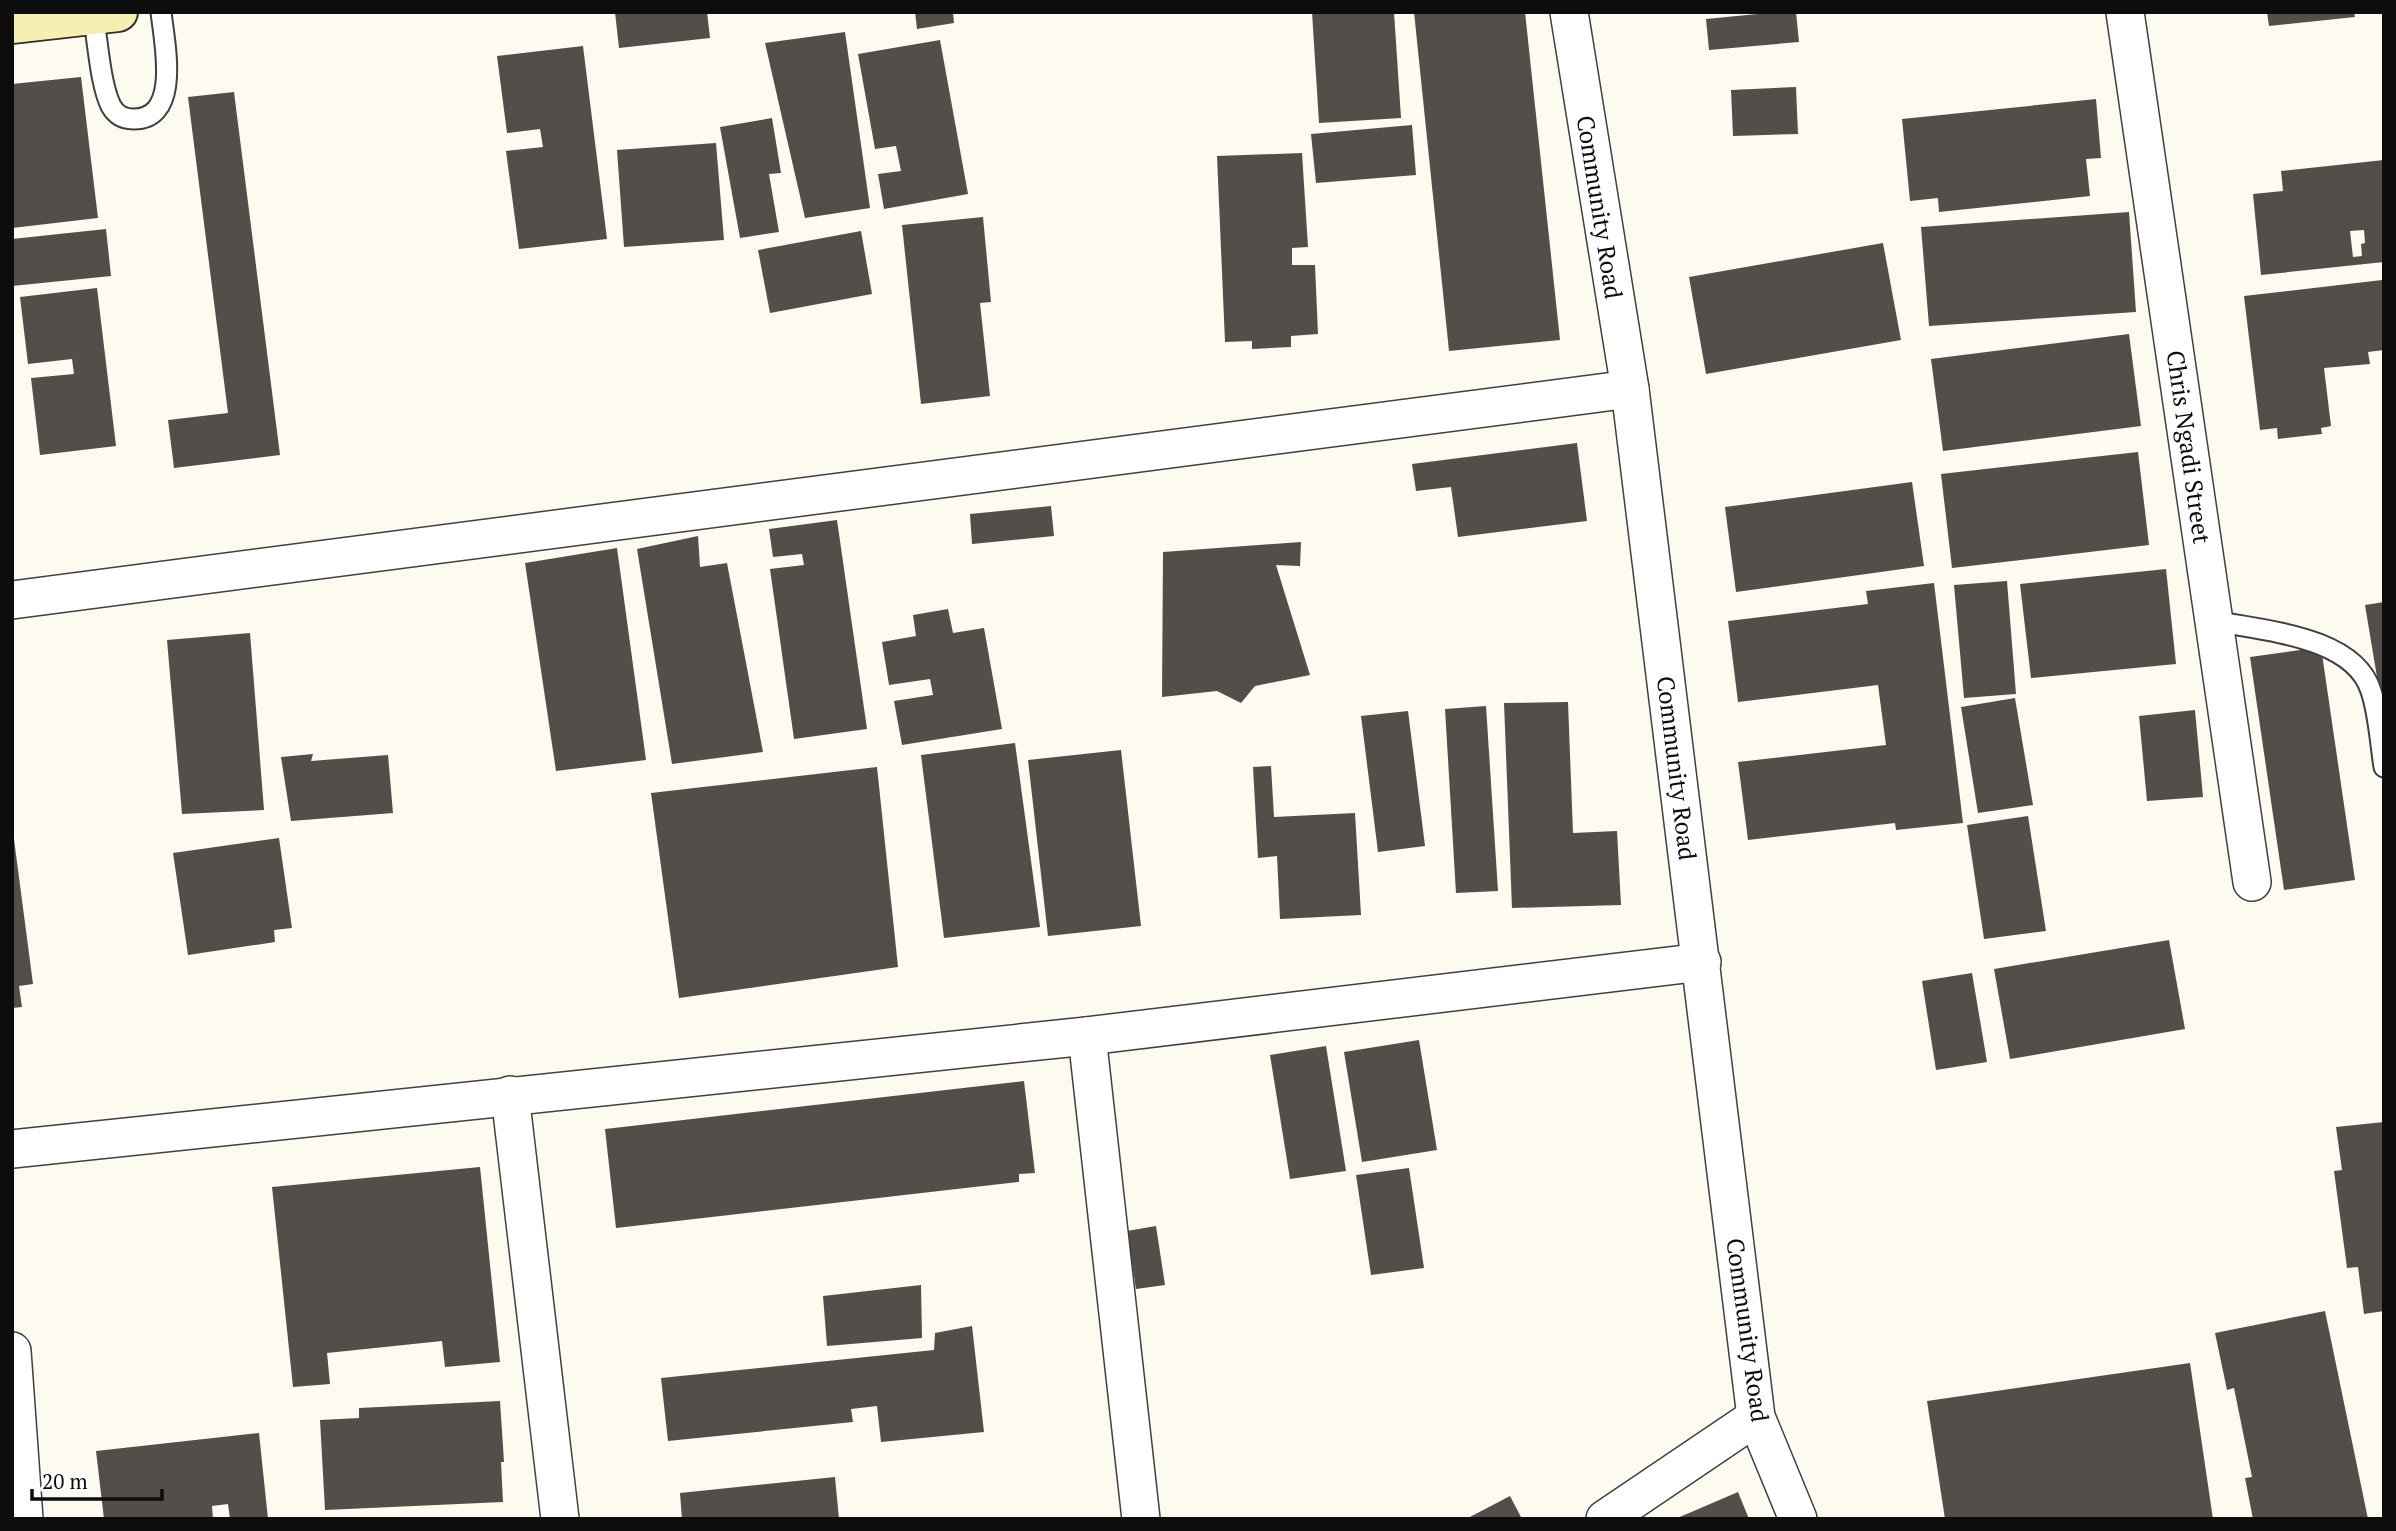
<svg xmlns="http://www.w3.org/2000/svg" width="2396" height="1531" viewBox="0 0 2396 1531" font-family="'PT Serif',serif">
<style>
.building{fill:#544e4b;fill-rule:evenodd}
.lines{fill:none;stroke-linecap:round;stroke-linejoin:round}
.service-casing{stroke:#404040;stroke-width:23}
.minor-casing{stroke:#404040;stroke-width:40}
.secondary-casing{stroke:#2f2f2f;stroke-width:42}
.service{stroke:#fff;stroke-width:19}
.minor{stroke:#fff;stroke-width:37}
.secondary{stroke:#f6efb1;stroke-width:38}
.labels{text-anchor:middle;dominant-baseline:central;stroke-width:7;stroke-linejoin:round;paint-order:stroke}
.street-label{font-size:24px;fill:#0d0d0d;stroke:#fff}
</style>
<rect width="100%" height="100%" fill="#fdfaef"/>
<g class="building">
<path d="M 615,12 L 707,12 L 710,38 L 619,48 Z"/>
<path d="M 915,12 L 953,12 L 954,23 L 917,29 Z"/>
<path d="M 1312,12 L 1394,12 L 1401,118 L 1319,123 Z"/>
<path d="M 1414,12 L 1525,12 L 1560,340 L 1449,351 Z"/>
<path d="M 1778,12 L 1796,12 L 1799,42 L 1709,50 L 1706,19 Z"/>
<path d="M 2267,12 L 2354,12 L 2355,17 L 2269,26 Z"/>
<path d="M 845,32 L 870,208 L 805,218 L 765,43 Z"/>
<path d="M 940,40 L 968,194 L 884,209 L 878,174 L 901,171 L 896,146 L 875,149 L 858,54 Z"/>
<path d="M 583,46 L 607,239 L 519,249 L 506,151 L 543,147 L 540,129 L 507,133 L 497,56 Z"/>
<path d="M 81,77 L 98,218 L 12,228 L 12,84 Z"/>
<path d="M 1796,87 L 1798,134 L 1733,136 L 1731,90 Z"/>
<path d="M 234,92 L 280,455 L 174,468 L 168,420 L 228,413 L 188,97 Z"/>
<path d="M 2096,99 L 2101,158 L 2086,159 L 2090,196 L 1939,212 L 1938,198 L 1910,201 L 1902,119 Z"/>
<path d="M 772,118 L 781,173 L 769,174 L 779,232 L 740,238 L 720,127 Z"/>
<path d="M 1412,125 L 1416,175 L 1316,183 L 1311,134 Z"/>
<path d="M 716,143 L 724,240 L 624,247 L 617,150 Z"/>
<path d="M 1302,153 L 1308,247 L 1292,248 L 1292,265 L 1315,265 L 1318,334 L 1291,336 L 1291,347 L 1252,349 L 1252,341 L 1225,342 L 1217,156 Z"/>
<path d="M 2384,160 L 2384,262 L 2261,275 L 2253,194 L 2283,191 L 2281,171 ZM 2364,230 L 2365,243 L 2361,244 L 2362,256 L 2353,257 L 2350,231 Z"/>
<path d="M 2129,212 L 2136,312 L 1929,326 L 1921,227 Z"/>
<path d="M 983,217 L 991,302 L 980,303 L 990,396 L 921,404 L 902,225 Z"/>
<path d="M 106,229 L 111,276 L 12,286 L 12,239 Z"/>
<path d="M 861,231 L 872,294 L 770,313 L 758,250 Z"/>
<path d="M 1883,243 L 1901,340 L 1706,374 L 1689,277 Z"/>
<path d="M 2382,280 L 2384,350 L 2368,352 L 2370,364 L 2324,368 L 2331,426 L 2321,428 L 2322,434 L 2278,439 L 2277,428 L 2260,430 L 2244,296 Z"/>
<path d="M 97,288 L 116,446 L 40,455 L 31,378 L 74,374 L 72,359 L 28,364 L 20,297 Z"/>
<path d="M 2129,334 L 2141,426 L 1943,451 L 1931,359 Z"/>
<path d="M 1577,443 L 1587,521 L 1458,537 L 1451,487 L 1416,491 L 1412,464 Z"/>
<path d="M 2138,452 L 2149,545 L 1952,568 L 1941,474 Z"/>
<path d="M 1912,482 L 1924,566 L 1736,592 L 1725,507 Z"/>
<path d="M 1051,506 L 1054,536 L 972,544 L 970,514 Z"/>
<path d="M 837,520 L 867,729 L 794,739 L 770,569 L 804,565 L 802,554 L 773,557 L 769,529 Z"/>
<path d="M 698,536 L 700,567 L 727,563 L 763,752 L 672,764 L 637,549 Z"/>
<path d="M 1301,542 L 1300,566 L 1276,565 L 1310,675 L 1255,686 L 1241,703 L 1217,691 L 1162,697 L 1163,552 Z"/>
<path d="M 617,548 L 646,760 L 556,771 L 525,563 Z"/>
<path d="M 2166,569 L 2176,664 L 2031,678 L 2020,584 Z"/>
<path d="M 2007,581 L 2016,694 L 1964,698 L 1954,585 Z"/>
<path d="M 1934,583 L 1963,823 L 1896,830 L 1895,823 L 1748,840 L 1738,762 L 1886,745 L 1878,685 L 1738,702 L 1728,621 L 1868,604 L 1866,591 Z"/>
<path d="M 2384,602 L 2384,694 L 2380,695 L 2365,605 Z"/>
<path d="M 948,609 L 953,633 L 984,628 L 1002,729 L 902,745 L 894,701 L 933,695 L 930,679 L 889,685 L 882,642 L 916,636 L 913,615 Z"/>
<path d="M 250,633 L 264,810 L 182,814 L 167,640 Z"/>
<path d="M 2321,647 L 2355,880 L 2284,890 L 2250,657 Z"/>
<path d="M 2015,698 L 2033,805 L 1978,813 L 1961,707 Z"/>
<path d="M 1568,702 L 1573,833 L 1617,831 L 1621,905 L 1512,908 L 1504,703 Z"/>
<path d="M 1486,706 L 1498,891 L 1456,893 L 1445,709 Z"/>
<path d="M 2195,710 L 2203,797 L 2147,801 L 2139,716 Z"/>
<path d="M 1408,711 L 1425,846 L 1378,852 L 1361,716 Z"/>
<path d="M 1015,743 L 1040,927 L 944,938 L 921,755 Z"/>
<path d="M 1121,750 L 1141,926 L 1048,936 L 1028,760 Z"/>
<path d="M 313,754 L 311,761 L 388,755 L 393,813 L 291,821 L 281,757 Z"/>
<path d="M 1271,766 L 1274,817 L 1355,813 L 1361,915 L 1280,919 L 1277,856 L 1258,858 L 1253,767 Z"/>
<path d="M 877,767 L 898,967 L 679,998 L 651,793 Z"/>
<path d="M 2028,816 L 2046,931 L 1984,939 L 1967,825 Z"/>
<path d="M 12,824 L 33,984 L 19,986 L 22,1007 L 12,1008 Z"/>
<path d="M 279,838 L 292,928 L 274,930 L 275,942 L 188,955 L 173,853 Z"/>
<path d="M 2169,940 L 2185,1029 L 2010,1059 L 1994,969 Z"/>
<path d="M 1972,973 L 1987,1062 L 1936,1070 L 1922,981 Z"/>
<path d="M 1419,1040 L 1437,1150 L 1362,1162 L 1344,1052 Z"/>
<path d="M 1326,1046 L 1346,1171 L 1290,1179 L 1270,1055 Z"/>
<path d="M 1024,1081 L 1035,1173 L 1019,1174 L 1019,1182 L 616,1228 L 605,1129 Z"/>
<path d="M 2384,1122 L 2384,1311 L 2364,1314 L 2358,1267 L 2347,1268 L 2334,1171 L 2342,1170 L 2336,1127 Z"/>
<path d="M 480,1167 L 500,1362 L 445,1367 L 442,1341 L 327,1353 L 330,1384 L 293,1387 L 272,1187 Z"/>
<path d="M 1409,1168 L 1424,1268 L 1371,1275 L 1356,1175 Z"/>
<path d="M 1156,1226 L 1165,1285 L 1136,1289 L 1127,1231 Z"/>
<path d="M 921,1285 L 922,1338 L 827,1346 L 823,1296 Z"/>
<path d="M 2325,1311 L 2368,1519 L 2253,1519 L 2245,1478 L 2252,1477 L 2234,1388 L 2227,1390 L 2215,1333 Z"/>
<path d="M 972,1326 L 984,1432 L 881,1442 L 877,1406 L 851,1409 L 853,1422 L 668,1441 L 661,1378 L 934,1350 L 935,1333 Z"/>
<path d="M 2190,1363 L 2213,1519 L 1945,1519 L 1927,1401 Z"/>
<path d="M 500,1401 L 504,1462 L 501,1462 L 503,1502 L 325,1510 L 320,1420 L 359,1418 L 359,1408 Z"/>
<path d="M 259,1433 L 268,1519 L 230,1519 L 228,1504 L 212,1506 L 213,1519 L 104,1519 L 96,1451 Z"/>
<path d="M 835,1477 L 839,1519 L 682,1519 L 680,1493 Z"/>
<path d="M 1738,1492 L 1749,1519 L 1675,1519 Z"/>
<path d="M 1510,1496 L 1522,1519 L 1466,1519 Z"/>
</g>
<g class="lines">
<g class="service-casing">
<g id="service">
<path d="M 93,15 C 98,41 100,84 111,106 C 116,115 123,119 133,119 C 182,120 164,41 161,12"/>
<path d="M 2215,621 C 2263,631 2354,636 2371,691 C 2379,715 2380,742 2384,767"/>
</g>
</g>
<g class="minor-casing">
<g id="minor">
<path d="M 1569,12 L 1630,389 L 1756,1417 L 1798,1519"/>
<path d="M 2125,12 L 2252,882"/>
<path d="M 12,600 L 1630,389"/>
<path d="M 1087,1036 L 1141,1519"/>
<path d="M 510,1095 L 560,1519"/>
<path d="M 12,1149 L 1087,1036 L 1702,962"/>
<path d="M 12,1351 L 24,1519"/>
<path d="M 1605,1519 L 1756,1417"/>
</g>
</g>
<g class="secondary-casing">
<path id="secondary" d="M 12,24 L 118,12"/>
</g>
<use href="#service" class="service"/>
<use href="#minor" class="minor"/>
<use href="#secondary" class="secondary"/>
</g>
<g class="labels">
<g class="street-label">
<text transform="translate(1600 207) rotate(81)">Community Road</text>
<text transform="translate(2189 447) rotate(82)">Chris Ngadi Street</text>
<text transform="translate(1677 768) rotate(83)">Community Road</text>
<text transform="translate(1748 1330) rotate(82)">Community Road</text>
</g>
</g>
<rect width="2396" height="1531" fill="none" stroke="#0d0d0d" stroke-width="28"/>
<path d="M32 1489v10h130v-10" fill="none" stroke="#0d0d0d" stroke-width="3.5"/>
<text x="42" y="1489" font-size="21" fill="#0d0d0d" stroke="#ffffff" stroke-width="5" paint-order="stroke">20 m</text>
</svg>
